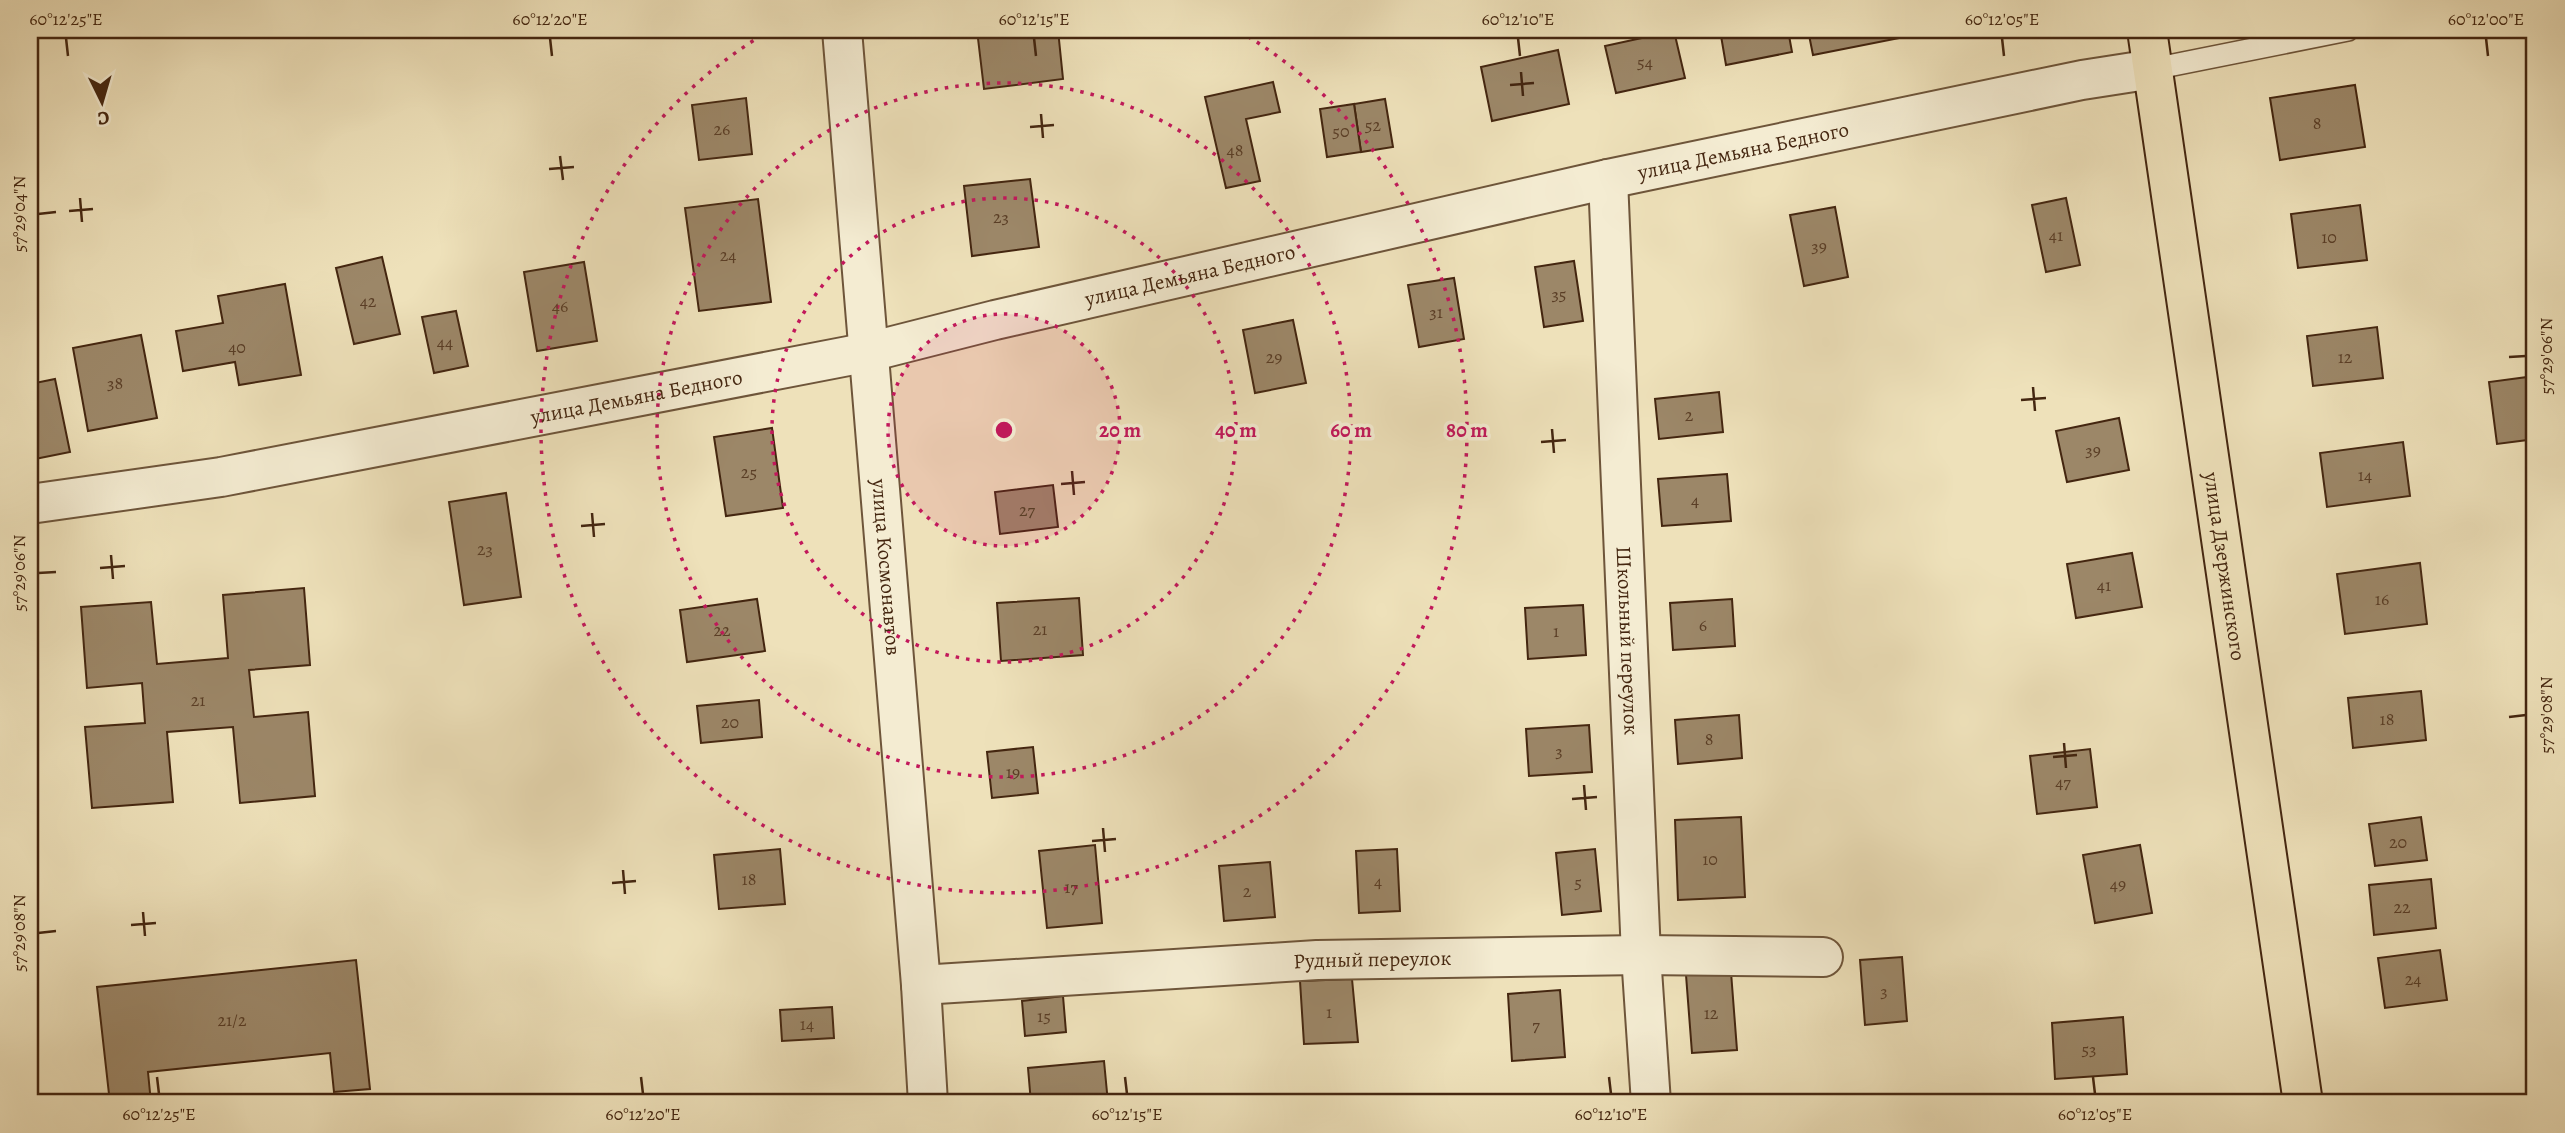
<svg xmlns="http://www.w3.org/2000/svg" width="2565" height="1133" viewBox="0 0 2565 1133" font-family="Alegreya,serif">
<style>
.building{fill:#9c8768;stroke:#442610;stroke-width:2}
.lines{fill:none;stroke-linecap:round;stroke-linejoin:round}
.service-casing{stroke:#6e553a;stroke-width:24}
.minor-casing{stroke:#6e553a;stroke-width:42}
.primary-casing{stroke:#442610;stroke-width:42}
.service{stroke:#f4ecd2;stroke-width:21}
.minor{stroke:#f4ecd2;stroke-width:38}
.primary{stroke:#eee1ba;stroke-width:38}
.ticks{fill:none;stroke:#442610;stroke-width:2.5}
.ring{fill:none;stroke:#c2185b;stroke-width:3.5;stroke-dasharray:3.5 7}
.labels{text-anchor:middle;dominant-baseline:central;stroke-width:7;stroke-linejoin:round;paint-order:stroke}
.number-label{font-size:18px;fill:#5a3e26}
.street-label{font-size:21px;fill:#442610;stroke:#f4ecd2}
.centre{fill:#c2185b;stroke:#f4ecd2;stroke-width:3.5}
.ring-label{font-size:21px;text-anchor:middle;font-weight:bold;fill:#c2185b;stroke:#f4ecd2;stroke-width:7;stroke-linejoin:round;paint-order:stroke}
.neatline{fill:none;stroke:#442610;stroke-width:2.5}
.ticks-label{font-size:18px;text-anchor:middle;fill:#442610}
</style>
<rect width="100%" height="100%" fill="#eee1ba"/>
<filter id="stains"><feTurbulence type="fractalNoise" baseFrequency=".00286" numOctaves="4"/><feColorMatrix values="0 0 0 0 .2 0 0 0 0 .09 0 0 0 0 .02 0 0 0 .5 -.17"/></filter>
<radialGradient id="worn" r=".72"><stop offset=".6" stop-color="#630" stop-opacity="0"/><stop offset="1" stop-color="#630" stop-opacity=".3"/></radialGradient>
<g class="building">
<path d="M 681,30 L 732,30 L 682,35 Z"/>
<path d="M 977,30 L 1058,30 L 1063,79 L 984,89 Z"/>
<path d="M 1720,30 L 1788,30 L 1792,52 L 1726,65 Z"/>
<path d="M 1808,30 L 1935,30 L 1935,31 L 1813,55 Z"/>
<path d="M 1674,31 L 1685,78 L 1616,93 L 1605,46 Z"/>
<path d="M 1558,50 L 1569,104 L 1492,121 L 1481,67 Z"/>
<path d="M 2535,67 L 2535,118 L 2527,68 Z"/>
<path d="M 1273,82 L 1280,112 L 1246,119 L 1260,181 L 1226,188 L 1205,97 Z"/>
<path d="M 2355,85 L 2365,147 L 2280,160 L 2270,98 Z"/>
<path d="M 746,98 L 752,154 L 699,160 L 692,105 Z"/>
<path d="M 1385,99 L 1393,147 L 1361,152 L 1354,104 Z"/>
<path d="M 1354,104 L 1361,152 L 1327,157 L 1320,109 Z"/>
<path d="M 1030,179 L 1039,247 L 972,256 L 964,186 Z"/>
<path d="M 2066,198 L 2080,265 L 2046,272 L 2032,205 Z"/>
<path d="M 758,199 L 771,302 L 699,311 L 685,208 Z"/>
<path d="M 2360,205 L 2367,260 L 2298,268 L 2291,214 Z"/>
<path d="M 1835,207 L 1848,277 L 1804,286 L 1790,215 Z"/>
<path d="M 382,257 L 400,334 L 354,344 L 336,268 Z"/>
<path d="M 1574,261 L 1583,321 L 1544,327 L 1535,267 Z"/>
<path d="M 584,262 L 597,341 L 537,351 L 524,272 Z"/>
<path d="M 1454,278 L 1464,339 L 1419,347 L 1408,285 Z"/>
<path d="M 285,284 L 301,375 L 239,385 L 235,362 L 183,371 L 176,331 L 223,323 L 218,296 Z"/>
<path d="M 456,311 L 468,366 L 434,373 L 422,317 Z"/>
<path d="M 1293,320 L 1306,383 L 1255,393 L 1243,330 Z"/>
<path d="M 2377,327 L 2383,378 L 2313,386 L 2307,336 Z"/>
<path d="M 141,335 L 157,418 L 88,431 L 73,348 Z"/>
<path d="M 2535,376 L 2535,439 L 2497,444 L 2489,382 Z"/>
<path d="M 55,379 L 70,452 L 30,460 L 30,384 Z"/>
<path d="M 1719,392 L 1723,432 L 1659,439 L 1655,399 Z"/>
<path d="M 2119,418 L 2129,470 L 2067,482 L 2056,431 Z"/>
<path d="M 772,428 L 783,508 L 726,516 L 714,437 Z"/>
<path d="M 2403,442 L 2410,496 L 2327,507 L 2320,453 Z"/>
<path d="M 1727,474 L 1731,521 L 1662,526 L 1658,479 Z"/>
<path d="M 1053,485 L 1058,527 L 1000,534 L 995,492 Z"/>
<path d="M 506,493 L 521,597 L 464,605 L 449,502 Z"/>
<path d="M 2132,553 L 2142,607 L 2076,618 L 2067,564 Z"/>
<path d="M 2420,563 L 2427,624 L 2345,634 L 2337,574 Z"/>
<path d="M 304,588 L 310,665 L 249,670 L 254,717 L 308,712 L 315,796 L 240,803 L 233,727 L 167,732 L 173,802 L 92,808 L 85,727 L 145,723 L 142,683 L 87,688 L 81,607 L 151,602 L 157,664 L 228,658 L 223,595 Z"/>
<path d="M 1079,598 L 1083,655 L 1001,661 L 997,603 Z"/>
<path d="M 757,599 L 765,651 L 687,662 L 680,610 Z"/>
<path d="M 1732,599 L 1735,646 L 1673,650 L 1670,603 Z"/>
<path d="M 1583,605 L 1586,655 L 1528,659 L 1525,608 Z"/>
<path d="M 2421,691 L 2426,740 L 2353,748 L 2348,698 Z"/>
<path d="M 759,700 L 762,737 L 701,743 L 697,706 Z"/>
<path d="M 1739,715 L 1742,758 L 1678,764 L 1675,720 Z"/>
<path d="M 1589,725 L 1592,772 L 1529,776 L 1526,729 Z"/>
<path d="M 1033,747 L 1038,793 L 992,798 L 987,752 Z"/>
<path d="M 2090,749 L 2097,807 L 2037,814 L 2030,756 Z"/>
<path d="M 1741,817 L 1745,897 L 1678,900 L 1675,820 Z"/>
<path d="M 2421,817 L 2427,860 L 2375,866 L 2369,824 Z"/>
<path d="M 1095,845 L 1102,923 L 1047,928 L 1039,851 Z"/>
<path d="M 2140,845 L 2152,913 L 2095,923 L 2083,855 Z"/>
<path d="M 780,849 L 785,904 L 719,909 L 714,855 Z"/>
<path d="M 1397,849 L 1400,911 L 1359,913 L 1356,851 Z"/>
<path d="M 1595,849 L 1601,911 L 1562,915 L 1556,853 Z"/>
<path d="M 1270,862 L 1275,917 L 1224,921 L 1219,866 Z"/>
<path d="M 2431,879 L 2436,928 L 2374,935 L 2369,885 Z"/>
<path d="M 2440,950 L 2447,1000 L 2385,1008 L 2378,958 Z"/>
<path d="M 1902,957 L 1907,1021 L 1865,1025 L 1860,960 Z"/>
<path d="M 356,960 L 370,1089 L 334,1092 L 330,1053 L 148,1072 L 151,1103 L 110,1103 L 97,987 Z"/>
<path d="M 1731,972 L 1737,1050 L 1692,1053 L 1686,975 Z"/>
<path d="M 1352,979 L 1358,1042 L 1304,1044 L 1300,981 Z"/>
<path d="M 1560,990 L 1565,1057 L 1512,1061 L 1508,994 Z"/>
<path d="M 1063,996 L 1066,1032 L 1025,1036 L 1022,1001 Z"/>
<path d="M 832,1007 L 834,1038 L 782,1041 L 780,1010 Z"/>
<path d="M 2123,1017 L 2127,1074 L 2055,1079 L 2052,1023 Z"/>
<path d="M 1104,1061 L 1108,1103 L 1031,1103 L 1028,1068 Z"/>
<path d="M 2218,1099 L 2219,1103 L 2189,1103 Z"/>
</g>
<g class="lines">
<g class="service-casing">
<path id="service" d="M 2153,69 L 2348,30"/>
</g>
<g class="minor-casing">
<g id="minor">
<path id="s1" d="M 842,30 L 921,985 L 928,1103"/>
<path id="s2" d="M 1608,179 L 1641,955 L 1651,1103"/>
<path id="s3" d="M 30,504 L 221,477 L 869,352 L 995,320 L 1608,179 L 2082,80 L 2153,69"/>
<path id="s4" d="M 921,985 L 1317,960 L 1641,955 L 1823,957"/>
</g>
</g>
<g class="primary-casing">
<g id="primary">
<path id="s5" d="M 2147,30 L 2303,1103"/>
</g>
</g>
<use href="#service" class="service"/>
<use href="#minor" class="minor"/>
<use href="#primary" class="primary"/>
</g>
<path class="ticks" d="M 66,38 L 68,56M 550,38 L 552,56M 1034,38 L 1036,56M 1518,38 L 1520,56M 2002,38 L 2004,56M 2486,38 L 2488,56M 1521,72 L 1523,96M 1510,85 L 1534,83M 1041,114 L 1043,138M 1030,127 L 1054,125M 560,156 L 563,180M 549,169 L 574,167M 80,198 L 82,222M 69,211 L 93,209M 38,214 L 56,212M 2509,357 L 2526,356M 2033,387 L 2035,411M 2021,400 L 2046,398M 1552,429 L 1554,453M 1541,442 L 1566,440M 1072,471 L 1074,495M 1061,484 L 1085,482M 592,513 L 594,537M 581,526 L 605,524M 111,555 L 113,579M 100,568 L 125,566M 38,573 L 56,572M 2509,717 L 2526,715M 2064,743 L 2066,768M 2053,757 L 2077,755M 1584,785 L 1586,810M 1572,799 L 1597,797M 1103,828 L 1105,852M 1092,841 L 1116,839M 623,870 L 625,894M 612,883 L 636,881M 143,912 L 145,936M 131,925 L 156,923M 38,933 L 56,931M 157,1077 L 159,1094M 641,1077 L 643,1094M 1125,1077 L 1127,1094M 1609,1077 L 1611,1094M 2093,1077 L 2095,1094"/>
<circle cx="1004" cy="430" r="116" fill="#c2185b" fill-opacity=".12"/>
<g class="ring">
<circle cx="1004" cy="430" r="116"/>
<circle cx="1004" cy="430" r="232"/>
<circle cx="1004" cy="430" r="347"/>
<path d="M1239 31A463 463 0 1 1 769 31"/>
</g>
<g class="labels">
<g class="number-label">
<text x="1645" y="62">54</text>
<text x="2317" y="123">8</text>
<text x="1373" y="125">52</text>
<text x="722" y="129">26</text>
<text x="1341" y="131">50</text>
<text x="1235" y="150">48</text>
<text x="1001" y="217">23</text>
<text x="2056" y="235">41</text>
<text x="2329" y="237">10</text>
<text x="1819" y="246">39</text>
<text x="728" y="255">24</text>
<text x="1559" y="294">35</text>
<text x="368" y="301">42</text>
<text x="560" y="306">46</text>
<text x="1436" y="312">31</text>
<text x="445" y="342">44</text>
<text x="237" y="347">40</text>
<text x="1274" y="357">29</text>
<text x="2345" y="357">12</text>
<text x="115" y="383">38</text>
<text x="1689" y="415">2</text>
<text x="2093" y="450">39</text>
<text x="749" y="472">25</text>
<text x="2365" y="475">14</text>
<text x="1695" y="500">4</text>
<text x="1027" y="510">27</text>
<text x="485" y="549">23</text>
<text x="2104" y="585">41</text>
<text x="2382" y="599">16</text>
<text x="1703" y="625">6</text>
<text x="1040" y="629">21</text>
<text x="722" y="630">22</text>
<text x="1556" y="631">1</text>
<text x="198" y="700">21</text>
<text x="2387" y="719">18</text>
<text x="730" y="722">20</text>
<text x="1709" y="739">8</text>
<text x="1559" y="751">3</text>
<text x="1013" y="772">19</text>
<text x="2063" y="782">47</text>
<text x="2398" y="842">20</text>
<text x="1710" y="859">10</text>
<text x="749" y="879">18</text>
<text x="1378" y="881">4</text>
<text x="1578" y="882">5</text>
<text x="2118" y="884">49</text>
<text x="1071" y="887">17</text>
<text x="1247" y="891">2</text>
<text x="2402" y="907">22</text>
<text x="2413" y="979">24</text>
<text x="1884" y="991">3</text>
<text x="1329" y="1012">1</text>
<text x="1711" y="1013">12</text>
<text x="1044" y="1016">15</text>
<text x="232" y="1020">21/2</text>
<text x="807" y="1024">14</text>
<text x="1536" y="1025">7</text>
<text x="2089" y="1049">53</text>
</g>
<g class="street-label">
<text stroke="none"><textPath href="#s3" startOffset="1750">улица Демьяна Бедного</textPath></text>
<text stroke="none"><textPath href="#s3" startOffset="1183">улица Демьяна Бедного</textPath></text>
<text stroke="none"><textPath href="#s3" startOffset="616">улица Демьяна Бедного</textPath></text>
<text stroke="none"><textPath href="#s1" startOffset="539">улица Космонавтов</textPath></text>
<text stroke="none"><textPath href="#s5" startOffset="542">улица Дзержинского</textPath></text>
<text stroke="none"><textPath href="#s2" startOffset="462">Школьный переулок</textPath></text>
<text stroke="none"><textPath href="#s4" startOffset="452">Рудный переулок</textPath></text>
</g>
</g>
<circle cx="1004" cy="430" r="10" class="centre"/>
<g class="ring-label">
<text x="1120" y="437">20 m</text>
<text x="1236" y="437">40 m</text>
<text x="1351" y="437">60 m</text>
<text x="1467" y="437">80 m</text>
</g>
<rect width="2565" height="1133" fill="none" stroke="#eee1ba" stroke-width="77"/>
<g transform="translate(102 102) rotate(175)" stroke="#f4ecd2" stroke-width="5" paint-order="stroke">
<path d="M0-5L12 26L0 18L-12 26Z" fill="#442610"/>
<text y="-10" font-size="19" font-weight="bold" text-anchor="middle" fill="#442610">С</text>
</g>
<rect x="38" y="38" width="2488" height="1056" class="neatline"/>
<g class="ticks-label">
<text x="66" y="25">60°12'25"E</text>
<text x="550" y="25">60°12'20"E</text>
<text x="1034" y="25">60°12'15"E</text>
<text x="1518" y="25">60°12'10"E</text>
<text x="2002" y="25">60°12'05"E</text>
<text x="2486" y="25">60°12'00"E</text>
<text transform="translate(19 214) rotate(-90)" y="6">57°29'04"N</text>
<text transform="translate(2546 356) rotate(-90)" y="6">57°29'06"N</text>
<text transform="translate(19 573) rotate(-90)" y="6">57°29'06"N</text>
<text transform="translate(2546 715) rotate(-90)" y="6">57°29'08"N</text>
<text transform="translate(19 933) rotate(-90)" y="6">57°29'08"N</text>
<text x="159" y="1120">60°12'25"E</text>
<text x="643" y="1120">60°12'20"E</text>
<text x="1127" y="1120">60°12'15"E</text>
<text x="1611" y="1120">60°12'10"E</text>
<text x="2095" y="1120">60°12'05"E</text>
</g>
<rect width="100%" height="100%" filter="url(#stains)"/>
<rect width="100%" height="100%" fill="url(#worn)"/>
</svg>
